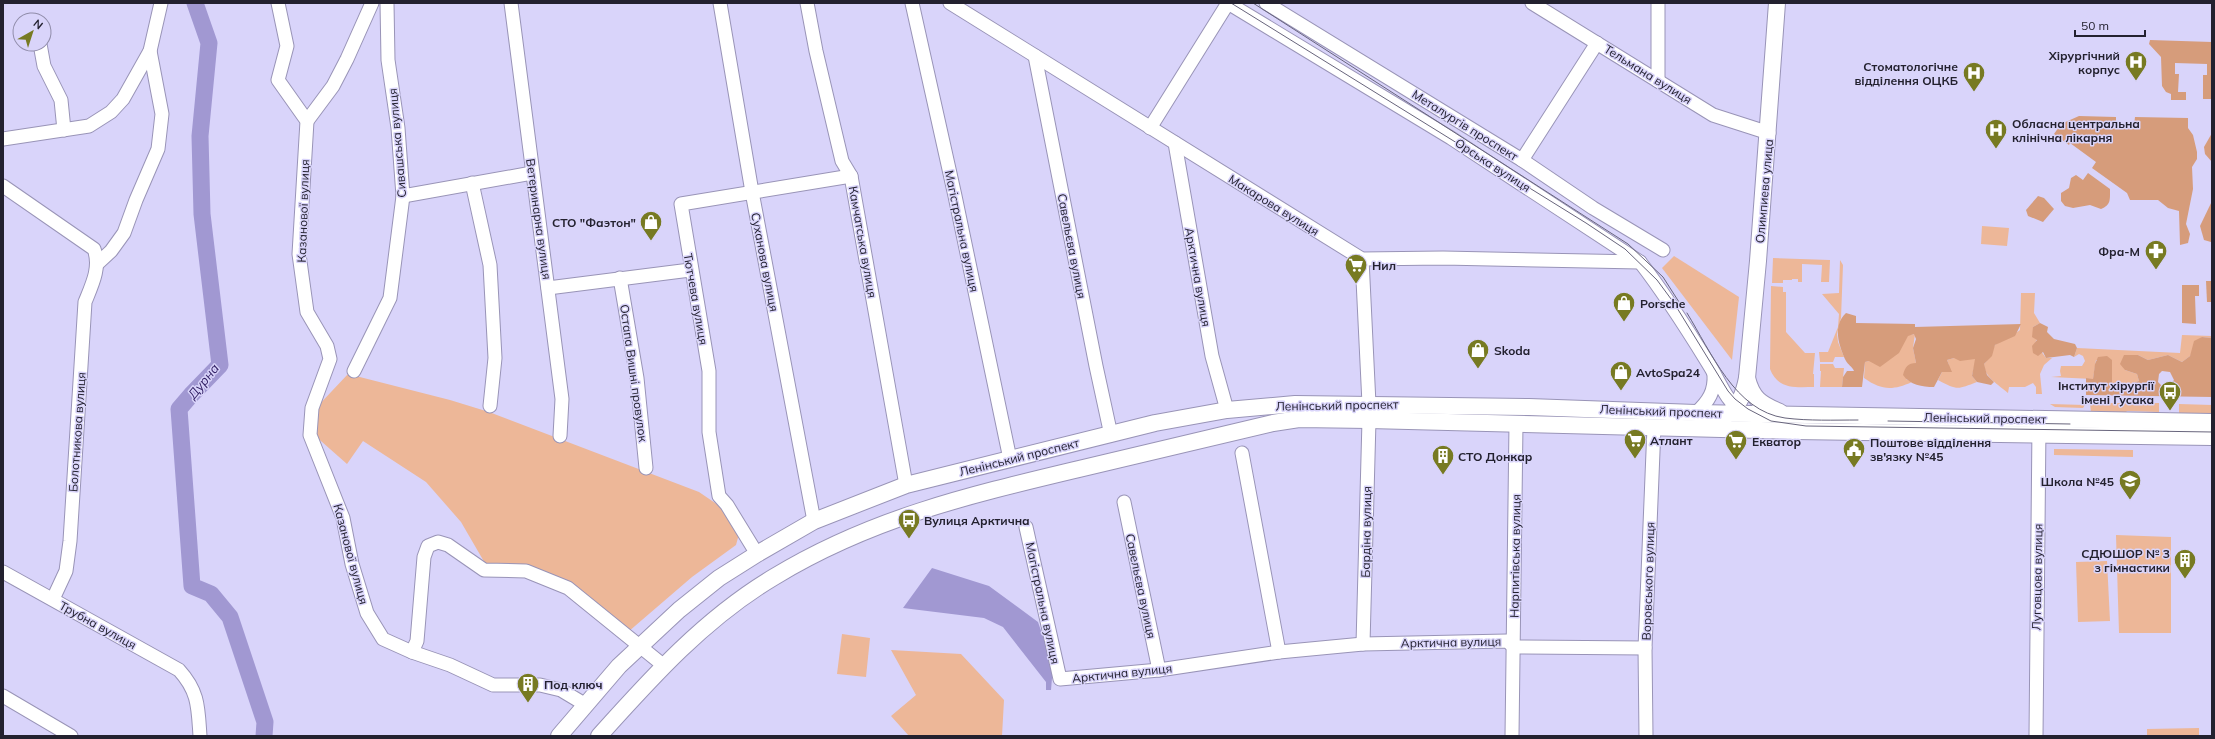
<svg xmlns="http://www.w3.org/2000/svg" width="2215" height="739" viewBox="0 0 2215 739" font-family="Mulish,sans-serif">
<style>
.green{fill:#edb798}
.forest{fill:#d69c7b;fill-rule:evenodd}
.water{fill:#a198d2}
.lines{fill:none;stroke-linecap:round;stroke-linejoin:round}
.river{stroke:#a198d2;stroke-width:17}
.minor-casing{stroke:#9994b7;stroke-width:15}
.major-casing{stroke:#9994b7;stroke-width:18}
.minor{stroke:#fff;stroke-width:13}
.major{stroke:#fff;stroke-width:16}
.tram{stroke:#68657c;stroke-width:1}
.labels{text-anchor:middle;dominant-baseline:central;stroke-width:3;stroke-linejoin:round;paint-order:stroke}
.poi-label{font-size:12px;font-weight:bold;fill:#23212f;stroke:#d9d4fa;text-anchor:start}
.street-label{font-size:12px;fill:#23212f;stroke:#d9d4fa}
.water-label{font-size:13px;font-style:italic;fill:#352367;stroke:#d9d4fa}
</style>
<rect width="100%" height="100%" fill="#d9d4fa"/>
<g class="green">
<path d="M 1982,226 L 2009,228 L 2007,246 L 1981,244 Z"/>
<path d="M 1674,256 L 1739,297 L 1732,360 L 1662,268 Z"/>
<path d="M 1773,258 L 1830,260 L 1829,282 L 1821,282 L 1822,265 L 1802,264 L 1802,282 L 1798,282 L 1798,279 L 1792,279 L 1792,280 L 1783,280 L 1783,283 L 1772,283 Z"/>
<path d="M 1840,260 L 1843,265 L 1841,318 L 1837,334 L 1838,342 L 1844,357 L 1835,357 L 1833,362 L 1820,362 L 1819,352 L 1828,352 L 1838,327 L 1839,314 L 1822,294 L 1839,293 Z"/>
<path d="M 1771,286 L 1783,287 L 1783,292 L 1786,292 L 1786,332 L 1805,353 L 1815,353 L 1813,374 L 1814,374 L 1814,387 C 1796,387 1778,390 1770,369 Z"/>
<path d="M 2021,293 L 2035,293 L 2034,313 L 2040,323 L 2033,327 L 2037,339 L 2035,343 L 2046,358 L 2052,358 L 2044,365 L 2040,374 L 2042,394 L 2036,394 L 2036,387 L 2033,383 L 2025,387 L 2009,387 L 2008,393 C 1999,385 1984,377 1984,364 C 1991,357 1991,352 1995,345 C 1996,344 2015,334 2020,330 Z"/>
<path d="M 1915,334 L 1913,348 L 1916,363 L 1906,379 L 1912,382 C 1892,391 1881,390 1864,378 L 1865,362 L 1869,361 L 1904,341 L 1908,335 Z"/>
<path d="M 2182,335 L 2212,336 L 2212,338 L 2202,337 L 2190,356 L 2182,362 L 2168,355 L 2148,360 L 2138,355 L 2125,370 L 2137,374 L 2139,381 L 2118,388 L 2112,384 L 2112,360 L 2096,360 L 2093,379 L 2051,377 L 2061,376 L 2060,371 L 2061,366 L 2082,366 L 2085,361 L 2083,356 L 2079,354 L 2074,357 L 2077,348 L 2180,353 Z"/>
<path d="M 1954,358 L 1976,359 L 1972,376 L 1977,382 C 1958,389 1958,391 1938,380 L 1942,372 L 1949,365 L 1947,360 Z"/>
<path d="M 1820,364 L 1833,364 L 1835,368 L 1844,368 L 1842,387 L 1820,387 L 1821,371 L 1820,371 Z"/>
<path d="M 348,374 L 450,400 L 489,412 L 699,492 L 721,507 L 739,534 L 736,545 L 692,577 L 628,632 L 569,585 L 486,565 L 461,522 L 426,482 L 363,441 L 347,464 L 313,434 L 315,409 Z"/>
<path d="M 2090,403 L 2159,403 L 2159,412 L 2127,411 L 2124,414 L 2091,413 Z"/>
<path d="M 2050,404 L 2085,405 L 2083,408 L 2055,407 Z"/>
<path d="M 2179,404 L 2212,405 L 2212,415 L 2179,414 Z"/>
<path d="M 2054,449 L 2133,450 L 2133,457 L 2054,455 Z"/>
<path d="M 2116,535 L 2171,537 L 2171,633 L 2119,633 Z"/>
<path d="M 2107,561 L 2110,621 L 2078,622 L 2076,562 Z"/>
<path d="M 842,634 L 870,638 L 866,677 L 837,674 Z"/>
<path d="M 891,650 L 961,654 L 1004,700 L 1002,736 L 909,736 L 891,716 L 916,695 Z"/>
<path d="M 2199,728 L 2199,736 L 2147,736 L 2147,729 Z"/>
</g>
<g class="forest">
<path d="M 2150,40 L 2212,42 L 2212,99 L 2203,99 L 2203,75 L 2207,75 L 2207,64 L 2175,63 L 2175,74 L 2179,74 L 2178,92 L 2186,92 L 2186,100 L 2171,100 L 2171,94 L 2166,92 L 2162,86 L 2161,57 L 2149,44 Z"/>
<path d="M 2079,116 L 2116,117 L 2116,126 L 2134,126 L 2135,117 L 2188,118 L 2188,128 L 2193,135 L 2197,152 L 2197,159 L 2192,167 L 2193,189 L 2186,224 L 2190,234 L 2188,243 L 2180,245 L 2179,211 L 2168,208 L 2158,200 L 2130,200 L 2127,193 L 2092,168 L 2096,162 L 2070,143 L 2069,145 L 2054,134 L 2061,124 Z"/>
<path d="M 2212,133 L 2212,162 L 2205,154 L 2204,147 Z"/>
<path d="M 2088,173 L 2110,189 C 2110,200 2111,205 2101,209 L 2090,205 L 2073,208 L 2065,206 L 2061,201 L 2061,193 L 2069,188 L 2071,178 L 2076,175 L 2083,180 Z"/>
<path d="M 2038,196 L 2044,198 L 2054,209 L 2043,222 L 2028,216 L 2026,210 Z"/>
<path d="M 2212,201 L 2212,242 L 2211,242 L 2204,240 L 2200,226 Z"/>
<path d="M 2206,281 L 2212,281 L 2212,302 L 2207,302 Z"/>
<path d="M 2182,285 L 2199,285 L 2199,296 L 2195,296 L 2196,324 L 2182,323 Z"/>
<path d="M 1846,313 L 1856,316 L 1856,323 L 1915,324 L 1915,327 L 2021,324 L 2015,336 L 1995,345 L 1992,356 L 1984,364 L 1987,375 L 1994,382 L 1991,385 L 1977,382 L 1972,376 L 1975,359 L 1960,361 L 1954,358 L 1947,360 L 1952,372 L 1942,372 L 1934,387 C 1922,387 1910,385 1903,375 C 1905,367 1908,363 1916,363 L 1913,348 L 1916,339 L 1914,334 L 1908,336 L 1899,353 L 1880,367 L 1869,361 L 1865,362 L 1862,387 L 1842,387 L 1843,377 L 1847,371 L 1854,371 C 1852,366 1848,365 1846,361 C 1839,346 1832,326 1846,313 Z"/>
<path d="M 2040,323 L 2048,327 L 2047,332 L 2054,339 L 2075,344 L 2077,348 L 2074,357 L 2070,355 L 2046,358 L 2043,352 L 2038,356 L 2033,353 L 2032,346 L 2037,340 L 2032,337 L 2033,327 Z"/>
<path d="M 2202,337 L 2212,338 L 2212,397 L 2086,395 L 2086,378 L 2093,379 L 2095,364 L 2098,357 L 2107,356 L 2112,360 L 2112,384 L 2118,388 L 2139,381 L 2137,374 L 2125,370 L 2120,364 L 2124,355 L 2138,355 L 2148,360 L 2168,355 L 2182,362 L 2190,356 L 2194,341 ZM 2162,371 L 2170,372 L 2174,380 L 2169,386 L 2161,385 L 2158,382 L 2159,374 Z"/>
</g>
<path class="water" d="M 932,568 L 989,586 L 1038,622 L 1053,666 L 1051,690 L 1046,690 L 1046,682 L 1003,627 L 984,618 L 903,608 Z"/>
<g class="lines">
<path class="river" d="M 195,3 L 209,43 L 200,136 L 202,214 L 220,365 L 191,395 L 179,409 L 192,586 L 211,594 L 230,617 L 265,722 L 264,736"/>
<g class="minor-casing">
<g id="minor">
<path d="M 278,3 L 287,46 L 278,80 L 307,121 L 299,254 L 307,312 L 327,346 L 330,359 L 312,408 L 310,435 L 343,518 L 352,564 L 367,613 L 383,639 L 412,652 L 450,665 L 493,685 L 540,685 L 561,690 L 586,705"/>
<path d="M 511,3 L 562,399 L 560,436"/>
<path d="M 720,3 L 752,192 L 814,521"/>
<path d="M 807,3 L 816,51 L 842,161 L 851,176 L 906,485"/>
<path d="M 912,3 L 955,196 L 1010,459"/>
<path d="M 950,3 L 1362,259 L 1443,258 L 1640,262"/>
<path d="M 1228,3 L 1451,138 L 1640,262 C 1665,294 1687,329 1708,363 C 1720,382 1725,399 1742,413"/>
<path d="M 1266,3 L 1522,160 L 1593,208 L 1663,250"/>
<path d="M 1532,3 L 1713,115 L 1769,133"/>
<path d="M 40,44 L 44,66 L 61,100 L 64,130"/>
<path d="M 1035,56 L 1096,366 L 1111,435"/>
<path d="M 1658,81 L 1658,3"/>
<path d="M 307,121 L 333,86 L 347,59 L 372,3"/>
<path d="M 1150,128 L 1228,3"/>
<path d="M 3,139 L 89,126 L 111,112 L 123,99 L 150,51 L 161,3"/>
<path d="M 1175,143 L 1212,356 L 1227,410"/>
<path d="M 1522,160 L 1597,43"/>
<path d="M 472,183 L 490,265 L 495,358 L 490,406"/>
<path d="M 3,186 L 94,249 C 101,267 92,285 85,302 L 70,541 L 66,571 L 53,599"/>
<path d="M 403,196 L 532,173"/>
<path d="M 1362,259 L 1369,404"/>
<path d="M 97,264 L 111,251 L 124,233 L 136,200 L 158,149 L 162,114 L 150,51"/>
<path d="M 620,278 L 637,378 L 646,468"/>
<path d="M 548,288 L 690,270"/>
<path d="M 354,371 L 390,298 L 403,196 L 398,128 L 388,60 L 387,3"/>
<path d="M 1696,413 C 1709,401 1715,391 1714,374"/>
<path d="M 1242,453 L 1279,652"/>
<path d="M 1124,502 L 1159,670"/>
<path d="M 1026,527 L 1060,679 L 1159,670 L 1279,652 L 1363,644 L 1507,641 L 1514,647 L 1645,648"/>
<path d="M 757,554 L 727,505 L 719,496 L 709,432 L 709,371 L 681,204 L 851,176"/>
<path d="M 3,572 L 179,670 C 199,692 198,708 200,736"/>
<path d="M 1363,644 L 1369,420"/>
<path d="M 412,652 L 417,641 L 424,557 L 428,546 L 438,542 L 448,545 L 484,570 L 526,571 L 568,588 L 663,665"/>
<path d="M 3,696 L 71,736"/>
<path d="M 1512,736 L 1516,424"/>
<path d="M 1646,736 L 1645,648 L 1654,427"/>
<path d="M 2036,736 L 2039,425"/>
</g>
</g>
<g class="major-casing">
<g id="major">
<path d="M 1747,378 C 1752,398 1760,404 1780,412"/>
<path d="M 1724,417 C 1739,407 1744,394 1747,378 L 1758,261 L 1777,3"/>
<path d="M 559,736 L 619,666 L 679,610 L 719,578 L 757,554 L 814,521 L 906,485 L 1155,423 L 1227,410 L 1295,404 L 1529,407 L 1696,413 L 2212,422"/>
<path d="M 599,736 C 652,677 705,618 774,577 C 871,518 970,495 1079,469 C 1144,454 1208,438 1273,423 L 1299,419 L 1369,420 L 1795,431 L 2212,437"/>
</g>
</g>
<use href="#minor" class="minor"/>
<use href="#major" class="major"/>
<g class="tram">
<path d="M 1231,3 L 1586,223 L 1625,249 L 1657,280 L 1674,303 L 1728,391 L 1735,399 L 1748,409 L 1771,421 L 1806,426 L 2212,432"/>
<path d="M 1253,3 L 1628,244 L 1663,277 L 1679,302"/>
<path d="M 1687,313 C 1711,352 1735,411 1785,418 C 1809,421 1834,420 1858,420"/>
<path d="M 1888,421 L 2070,424"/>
</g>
</g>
<defs>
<g id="hospital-pin" transform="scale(1.15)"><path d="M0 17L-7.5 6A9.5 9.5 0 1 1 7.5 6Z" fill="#777a22" stroke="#d9d4fa"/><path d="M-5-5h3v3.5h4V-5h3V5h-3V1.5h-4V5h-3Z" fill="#fff"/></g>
<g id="shop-pin" transform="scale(1.15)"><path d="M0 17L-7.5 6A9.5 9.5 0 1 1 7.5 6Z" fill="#777a22" stroke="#d9d4fa"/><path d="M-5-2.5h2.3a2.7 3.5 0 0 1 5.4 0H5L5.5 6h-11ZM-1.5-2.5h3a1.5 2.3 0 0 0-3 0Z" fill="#fff"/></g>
<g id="pharmacy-pin" transform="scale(1.15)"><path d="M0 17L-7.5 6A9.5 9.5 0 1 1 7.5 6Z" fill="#777a22" stroke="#d9d4fa"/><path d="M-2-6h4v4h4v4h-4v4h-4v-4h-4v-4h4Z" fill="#fff"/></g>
<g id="supermarket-pin" transform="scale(1.15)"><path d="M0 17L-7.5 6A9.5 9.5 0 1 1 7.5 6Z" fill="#777a22" stroke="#d9d4fa"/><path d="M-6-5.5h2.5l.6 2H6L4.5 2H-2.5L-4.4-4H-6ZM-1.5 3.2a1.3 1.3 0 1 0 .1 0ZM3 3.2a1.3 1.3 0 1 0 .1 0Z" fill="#fff"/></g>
<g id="bus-pin" transform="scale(1.15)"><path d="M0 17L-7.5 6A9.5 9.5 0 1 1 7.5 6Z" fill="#777a22" stroke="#d9d4fa"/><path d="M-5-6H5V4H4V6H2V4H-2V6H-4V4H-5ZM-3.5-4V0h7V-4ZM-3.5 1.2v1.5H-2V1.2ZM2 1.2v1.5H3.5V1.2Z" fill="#fff"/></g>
<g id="civic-pin" transform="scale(1.15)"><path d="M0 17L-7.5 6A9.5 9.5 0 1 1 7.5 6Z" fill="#777a22" stroke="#d9d4fa"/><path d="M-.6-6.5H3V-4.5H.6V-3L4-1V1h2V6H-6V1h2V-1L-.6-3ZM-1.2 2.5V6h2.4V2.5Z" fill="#fff"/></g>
<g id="building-pin" transform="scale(1.15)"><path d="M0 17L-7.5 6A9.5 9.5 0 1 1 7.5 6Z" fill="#777a22" stroke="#d9d4fa"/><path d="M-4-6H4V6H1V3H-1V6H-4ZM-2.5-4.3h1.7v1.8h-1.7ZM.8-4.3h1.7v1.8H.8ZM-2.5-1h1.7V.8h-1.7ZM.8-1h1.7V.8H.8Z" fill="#fff"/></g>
<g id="school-pin" transform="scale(1.15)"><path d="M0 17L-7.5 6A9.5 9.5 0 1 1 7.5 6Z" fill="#777a22" stroke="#d9d4fa"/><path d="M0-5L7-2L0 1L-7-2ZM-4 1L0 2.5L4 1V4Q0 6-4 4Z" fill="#fff"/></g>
</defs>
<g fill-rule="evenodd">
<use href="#hospital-pin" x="2136" y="62"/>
<use href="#hospital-pin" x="1974" y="73"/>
<use href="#hospital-pin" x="1996" y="130"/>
<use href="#shop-pin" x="651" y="222"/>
<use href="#pharmacy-pin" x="2156" y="251"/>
<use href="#supermarket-pin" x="1356" y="265"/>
<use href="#shop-pin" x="1624" y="303"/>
<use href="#shop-pin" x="1478" y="350"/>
<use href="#shop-pin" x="1621" y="372"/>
<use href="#bus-pin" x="2170" y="392"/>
<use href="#supermarket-pin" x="1635" y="440"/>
<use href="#supermarket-pin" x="1736" y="441"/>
<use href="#civic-pin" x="1854" y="449"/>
<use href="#building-pin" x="1443" y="456"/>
<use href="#school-pin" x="2130" y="481"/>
<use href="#bus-pin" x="909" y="520"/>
<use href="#building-pin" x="2185" y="560"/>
<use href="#building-pin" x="528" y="684"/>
</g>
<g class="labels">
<g class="poi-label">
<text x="2120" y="55" text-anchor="end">Хірургічний<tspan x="2120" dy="14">корпус</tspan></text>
<text x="1958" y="66" text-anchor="end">Стоматологічне<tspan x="1958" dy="14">відділення ОЦКБ</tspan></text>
<text x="2012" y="123">Обласна центральна<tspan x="2012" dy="14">клінічна лікарня</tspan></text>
<text x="636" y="222" text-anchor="end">СТО "Фаэтон"</text>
<text x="2140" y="251" text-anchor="end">Фра-М</text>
<text x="1372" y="265">Нил</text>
<text x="1640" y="303">Porsche</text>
<text x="1494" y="350">Skoda</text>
<text x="1636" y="372">AvtoSpa24</text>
<text x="2154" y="385" text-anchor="end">Інститут хірургії<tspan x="2154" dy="14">імені Гусака</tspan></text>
<text x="1650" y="440">Атлант</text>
<text x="1752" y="441">Екватор</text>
<text x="1870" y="442">Поштове відділення<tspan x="1870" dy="14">зв'язку №45</tspan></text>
<text x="1458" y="456">СТО Донкар</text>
<text x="2114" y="481" text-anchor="end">Школа №45</text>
<text x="924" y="520">Вулиця Арктична</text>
<text x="2170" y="553" text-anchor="end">СДЮШОР № 3<tspan x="2170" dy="14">з гімнастики</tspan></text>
<text x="544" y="684">Под ключ</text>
</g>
<g class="street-label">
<text transform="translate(1648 74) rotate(32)">Тельмана вулиця</text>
<text transform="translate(1465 125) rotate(32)">Металургів проспект</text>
<text transform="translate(397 143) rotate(-95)">Сивашська вулиця</text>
<text transform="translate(1493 165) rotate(33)">Орська вулиця</text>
<text transform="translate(1764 191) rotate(-85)">Олимпиева улица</text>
<text transform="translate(1274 205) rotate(32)">Макарова вулиця</text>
<text transform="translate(303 211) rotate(-88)">Казанової вулиця</text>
<text transform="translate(539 219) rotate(82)">Ветеринарна вулиця</text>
<text transform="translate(962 231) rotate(78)">Магістральна вулиця</text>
<text transform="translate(863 242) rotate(80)">Камчатська вулиця</text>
<text transform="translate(1072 246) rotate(79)">Савельєва вулиця</text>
<text transform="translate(765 262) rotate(79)">Суханова вулиця</text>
<text transform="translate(1198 277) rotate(80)">Арктична вулиця</text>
<text transform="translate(696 299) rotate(80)">Тютчева вулиця</text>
<text transform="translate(634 373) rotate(82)">Остапа Вишні провулок</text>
<text transform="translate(1337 405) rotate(-1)">Ленінський проспект</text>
<text transform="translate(1661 411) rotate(2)">Ленінський проспект</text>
<text transform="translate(1985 418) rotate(1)">Ленінський проспект</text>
<text transform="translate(77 432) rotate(-86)">Болотникова вулиця</text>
<text transform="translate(1019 457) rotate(-14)">Ленінський проспект</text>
<text transform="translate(1366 532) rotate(-89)">Бардіна вулиця</text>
<text transform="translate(351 554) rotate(75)">Казанової вулиця</text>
<text transform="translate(1515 556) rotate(-89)">Нарпитівська вулиця</text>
<text transform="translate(2037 577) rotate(-89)">Луговцова вулиця</text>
<text transform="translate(1648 581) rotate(-88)">Воровського вулиця</text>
<text transform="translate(1141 586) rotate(78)">Савельєва вулиця</text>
<text transform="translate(1043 603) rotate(78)">Магістральна вулиця</text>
<text transform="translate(98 625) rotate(29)">Трубна вулиця</text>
<text transform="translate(1451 642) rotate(-1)">Арктична вулиця</text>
<text transform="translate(1122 673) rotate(-6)">Арктична вулиця</text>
</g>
<g class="water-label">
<text transform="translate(203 381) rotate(-51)">Дурна</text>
</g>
</g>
<rect width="2215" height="739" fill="none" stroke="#23212f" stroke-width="8"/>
<g transform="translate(32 32) rotate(39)"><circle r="19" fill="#d9d4fa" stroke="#908ca9"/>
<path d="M0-3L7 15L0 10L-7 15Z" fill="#777a22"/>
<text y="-6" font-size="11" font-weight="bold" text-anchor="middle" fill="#23212f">N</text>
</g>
<path d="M2075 30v6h70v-6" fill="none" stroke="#23212f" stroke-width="2"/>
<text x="2081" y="30" font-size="12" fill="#23212f" stroke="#d9d4fa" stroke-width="3" paint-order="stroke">50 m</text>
</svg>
